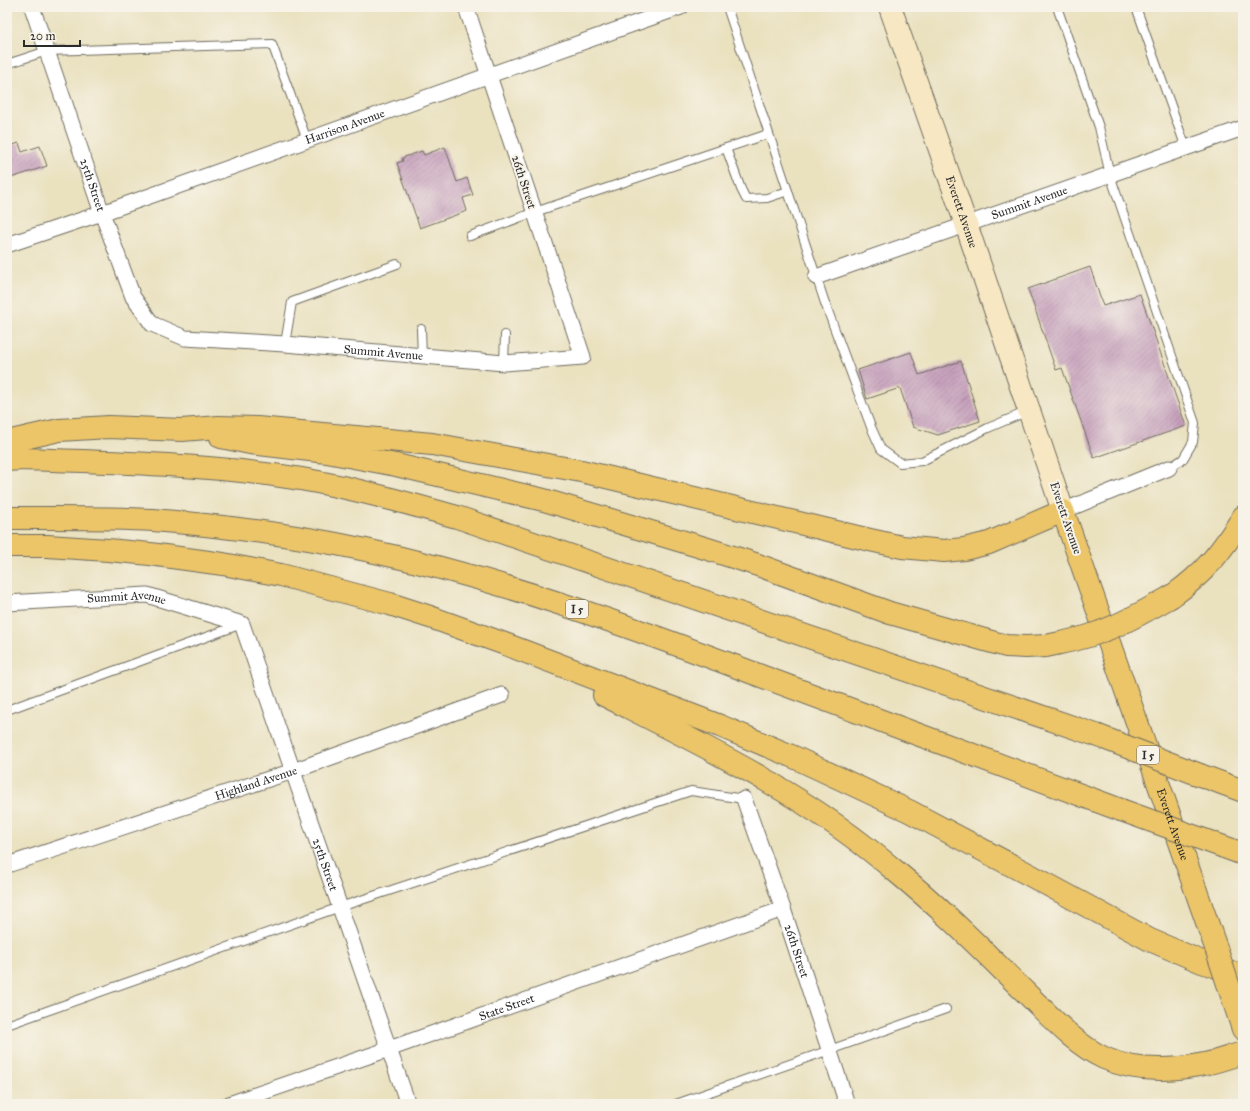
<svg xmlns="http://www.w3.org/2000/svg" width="1250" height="1111" viewBox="0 0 1250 1111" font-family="'IM FELL Great Primer',serif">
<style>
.building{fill:url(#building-hatch)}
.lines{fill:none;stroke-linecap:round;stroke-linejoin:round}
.lane-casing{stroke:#6e6b5f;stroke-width:10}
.street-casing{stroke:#6e6b5f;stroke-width:17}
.secondary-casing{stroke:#6e6b5f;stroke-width:24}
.primary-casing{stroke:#6e6b5f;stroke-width:24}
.highway-casing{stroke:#6e6b5f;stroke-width:24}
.lane{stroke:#fff;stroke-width:8}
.street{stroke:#fff;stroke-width:15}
.secondary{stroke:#f7e8c3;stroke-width:22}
.primary{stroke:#ecc569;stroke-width:22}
.highway{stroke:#ecc569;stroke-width:22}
.primary-bridge-casing{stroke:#6e6b5f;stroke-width:24;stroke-linecap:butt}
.highway-bridge-casing{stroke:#6e6b5f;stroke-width:24;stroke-linecap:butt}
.primary-bridge{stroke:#ecc569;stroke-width:22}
.highway-bridge{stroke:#ecc569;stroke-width:22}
.labels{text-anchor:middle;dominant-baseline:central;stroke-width:4;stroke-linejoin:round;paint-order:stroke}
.shield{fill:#f7f3e8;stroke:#686764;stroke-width:1}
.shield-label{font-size:11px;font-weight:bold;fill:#2b2b2b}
.street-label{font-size:12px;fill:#2b2b2b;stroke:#f7f3e8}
</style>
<defs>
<pattern id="building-hatch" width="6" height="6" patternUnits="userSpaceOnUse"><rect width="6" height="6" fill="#c59ebb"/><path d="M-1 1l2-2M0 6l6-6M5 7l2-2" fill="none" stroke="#a08198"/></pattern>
</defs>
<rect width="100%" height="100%" fill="#f7f3e8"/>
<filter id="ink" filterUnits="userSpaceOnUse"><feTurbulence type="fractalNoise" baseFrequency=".025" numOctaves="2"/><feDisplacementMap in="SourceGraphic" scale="8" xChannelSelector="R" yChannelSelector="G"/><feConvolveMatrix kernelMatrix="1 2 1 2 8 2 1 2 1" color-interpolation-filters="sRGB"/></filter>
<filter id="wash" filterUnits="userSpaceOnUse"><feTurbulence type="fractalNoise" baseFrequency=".012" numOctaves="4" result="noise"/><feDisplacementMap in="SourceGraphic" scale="16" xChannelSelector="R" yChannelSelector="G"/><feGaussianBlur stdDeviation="0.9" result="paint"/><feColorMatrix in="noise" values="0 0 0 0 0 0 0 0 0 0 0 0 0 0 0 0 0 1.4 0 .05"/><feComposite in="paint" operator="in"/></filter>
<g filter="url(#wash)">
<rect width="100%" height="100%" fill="#eae1bf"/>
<g id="blocks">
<g class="building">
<path d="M 7,112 L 12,125 L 7,127 Z"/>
<path d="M 19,143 L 22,152 L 40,146 L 47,166 L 8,179 L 7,147 Z"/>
<path d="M 445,147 L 457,182 L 467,178 L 473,195 L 463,198 L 467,211 L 420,228 L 397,163 L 403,161 L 402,158 L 422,151 L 424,155 Z"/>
<path d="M 1090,267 L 1103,306 L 1140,294 L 1186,426 L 1094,458 L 1062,368 L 1056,370 L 1028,289 Z"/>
<path d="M 911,352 L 919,375 L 961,361 L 980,421 L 938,435 L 913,427 L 900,388 L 867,399 L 858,370 Z"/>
</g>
</g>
</g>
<g filter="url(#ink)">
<use href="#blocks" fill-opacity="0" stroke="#6e6b5f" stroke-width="1"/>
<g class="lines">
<g class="lane-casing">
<g id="lane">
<path d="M 727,7 L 825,303 L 871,427 L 881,449 L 900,463 L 922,461 L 988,428 L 1028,411"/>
<path d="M 1057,7 L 1099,127 L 1110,175 L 1195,423 L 1193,442 L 1183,459 L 1169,468"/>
<path d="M 1136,7 L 1186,148"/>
<path d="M 7,64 L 47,51 L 272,44 L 307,140"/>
<path d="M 726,148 L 741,189 L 746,199 L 767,198 L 788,191"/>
<path d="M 470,236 L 535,212 L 768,134"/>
<path d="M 421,329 L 422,356"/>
<path d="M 285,344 L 292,302 L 397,264"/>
<path d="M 504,363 L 505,335"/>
<path d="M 7,710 L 239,625"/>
<path d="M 7,1025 L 340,907 L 691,791 L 744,799"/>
<path d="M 676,1104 L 946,1009"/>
</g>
</g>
<g class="street-casing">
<g id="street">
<path id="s1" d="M 32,7 L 102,213 L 133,297 L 152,324 L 185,338 L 285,344 L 504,363 L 583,357 L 466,7"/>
<path id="s2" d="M 7,245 L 102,213 L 681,7"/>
<path id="s3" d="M 816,277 L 1243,128"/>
<path d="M 1063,511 L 1169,468"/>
<path id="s4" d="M 7,603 L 147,595 L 242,624 L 408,1104"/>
<path id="s5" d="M 744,799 L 783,909 L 847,1104"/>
<path id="s6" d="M 7,865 L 293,771 L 502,695"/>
<path id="s7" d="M 229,1104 L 389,1049 L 783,909"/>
</g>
</g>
<g class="secondary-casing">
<g id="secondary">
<path id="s8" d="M 890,7 L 966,224 L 1063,511"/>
</g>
</g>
<g class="primary-casing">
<g id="primary">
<path id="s9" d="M 1063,511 L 1216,948"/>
<path d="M 1230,990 L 1243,1029"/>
</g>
</g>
<g class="highway-casing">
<g id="highway">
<path d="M 221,437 L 250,443 L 327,452 L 396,465 L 544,500 L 708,549 L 758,565 L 890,613 L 1006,646 L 1026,647 L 1046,646"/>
<path d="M 7,442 L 59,430 L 109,427 L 182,430 L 219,427 L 257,428 L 432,444 L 581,471 L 870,540 L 902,547 L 944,551 L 964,549 L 989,543 L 1063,511"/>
<path d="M 7,460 L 22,459 C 108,462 195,464 281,476 C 341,484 399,501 457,517 L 1096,735"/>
<path d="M 7,518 C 55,518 104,517 153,520 C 224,526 296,535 366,550 C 502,579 631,627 761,676 C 881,721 1001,765 1121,810"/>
<path d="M 7,546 L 47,546 L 108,550 L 150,554 L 223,564 L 281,575 L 337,590 L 390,604 L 430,617 L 505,644 L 720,726 L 796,758 L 909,811 L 1028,874 L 1150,940 L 1202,962 L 1243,976"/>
<path d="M 1172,596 C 1205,573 1222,551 1243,517"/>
<path d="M 604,695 C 659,723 714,750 767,781 C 814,808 858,839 899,874 C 943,910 984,952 1025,992 C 1049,1015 1074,1044 1104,1058 C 1133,1071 1168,1071 1199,1065 C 1214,1063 1228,1057 1243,1053"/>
<path d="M 1200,775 L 1243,791"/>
<path d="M 1224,847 L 1243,854"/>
</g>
</g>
<use href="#lane" class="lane"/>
<use href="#street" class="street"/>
<use href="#secondary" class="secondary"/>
<use href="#primary" class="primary"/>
<use href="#highway" class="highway"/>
<g class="primary-bridge-casing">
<path id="primary-bridge" d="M 1216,948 L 1230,990"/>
</g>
<g class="highway-bridge-casing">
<g id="highway-bridge">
<path d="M 1046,646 C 1064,642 1083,639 1100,632 C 1125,623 1149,609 1172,596"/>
<path d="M 1096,735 L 1200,775"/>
<path d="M 1121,810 L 1224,847"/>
</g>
</g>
<use href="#primary-bridge" class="primary-bridge"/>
<use href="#highway-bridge" class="highway-bridge"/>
</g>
</g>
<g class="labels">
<g class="shield">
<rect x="566" y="600" width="22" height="18" rx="3"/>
<rect x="1137" y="746" width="22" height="18" rx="3"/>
</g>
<g class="shield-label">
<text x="577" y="609">I 5</text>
<text x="1148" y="755">I 5</text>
</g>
<g class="street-label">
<text stroke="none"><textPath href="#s2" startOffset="358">Harrison Avenue</textPath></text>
<text transform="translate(524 182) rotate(72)">26th Street</text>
<text stroke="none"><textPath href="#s1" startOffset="188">25th Street</textPath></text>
<text stroke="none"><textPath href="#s3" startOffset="226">Summit Avenue</textPath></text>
<text stroke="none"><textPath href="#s8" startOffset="217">Everett Avenue</textPath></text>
<text stroke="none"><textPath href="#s1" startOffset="575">Summit Avenue</textPath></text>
<text transform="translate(1066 518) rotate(71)">Everett Avenue</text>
<text stroke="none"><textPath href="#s4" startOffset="120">Summit Avenue</textPath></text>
<text stroke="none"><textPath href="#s6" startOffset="262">Highland Avenue</textPath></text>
<text stroke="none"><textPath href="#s9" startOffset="332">Everett Avenue</textPath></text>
<text stroke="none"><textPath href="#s4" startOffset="494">25th Street</textPath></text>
<text stroke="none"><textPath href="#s5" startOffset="161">26th Street</textPath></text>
<text stroke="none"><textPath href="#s7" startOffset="294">State Street</textPath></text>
</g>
</g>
<rect width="1250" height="1111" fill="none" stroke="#f7f3e8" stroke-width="24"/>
<path d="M24 40v6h56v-6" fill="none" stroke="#2b2b2b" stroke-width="2"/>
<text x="30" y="40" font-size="12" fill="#2b2b2b" stroke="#f7f3e8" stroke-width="3" paint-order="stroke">20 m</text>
</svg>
